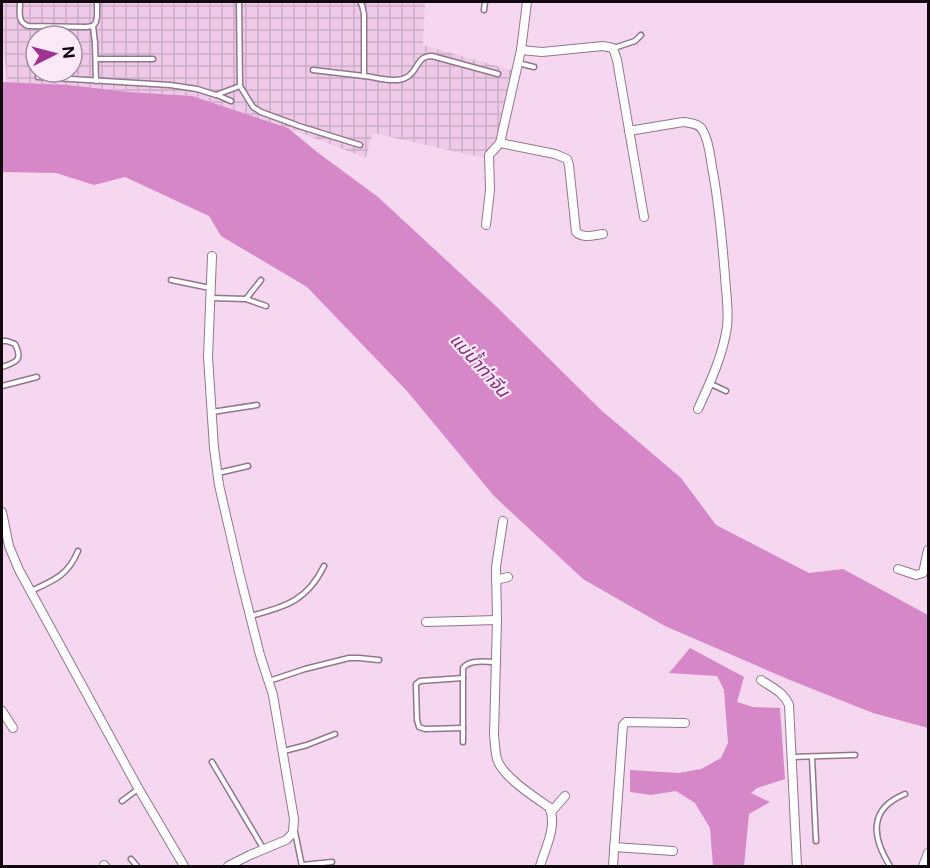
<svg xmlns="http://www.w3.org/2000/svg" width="930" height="868" viewBox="0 0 930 868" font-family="'Public Sans','Noto Sans Thai',sans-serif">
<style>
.industrial{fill:url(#industrial-grid);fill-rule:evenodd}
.water{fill:#d587c8}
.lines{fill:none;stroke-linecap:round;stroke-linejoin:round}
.lane-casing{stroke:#92768d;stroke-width:7}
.street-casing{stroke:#92768d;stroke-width:10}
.lane{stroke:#fff;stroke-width:4}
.street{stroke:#fff;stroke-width:8}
.labels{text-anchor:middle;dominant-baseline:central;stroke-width:4.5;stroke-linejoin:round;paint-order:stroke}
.water-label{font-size:18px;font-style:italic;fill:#862c7c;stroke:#fce9f8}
</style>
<defs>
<pattern id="industrial-grid" width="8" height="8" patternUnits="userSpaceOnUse" patternTransform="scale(1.5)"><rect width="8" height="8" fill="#efcae8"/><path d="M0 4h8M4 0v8" fill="none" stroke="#ccacc6"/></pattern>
</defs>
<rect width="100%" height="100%" fill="#f6d7f0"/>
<path class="industrial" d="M 2,2 L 425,2 L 423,45 L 521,73 L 493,160 L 373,133 L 366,158 L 288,128 L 192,96 L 129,92 L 68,85 L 7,83 L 2,25 ZM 36,36 L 72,36 L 72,72 L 36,72 Z"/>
<g class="water">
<path d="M 2,82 L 68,85 L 129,92 L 192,96 L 288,128 L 317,152 L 378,197 L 499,309 L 601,410 L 681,478 L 716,525 L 809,573 L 843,569 L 928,615 L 928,728 L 873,713 L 790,680 L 665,626 L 583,579 L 494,496 L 407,391 L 307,287 L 221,236 L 209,216 L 125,177 L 94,185 L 56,173 L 2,172 Z"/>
<path d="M 690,648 L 744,677 L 737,702 L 753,707 L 780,708 L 785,779 L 757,788 L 751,793 L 770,802 L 749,814 L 744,866 L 713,866 L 710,828 L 695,803 L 676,791 L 651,795 L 630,792 L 630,770 L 679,773 L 701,769 L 721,758 L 728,743 L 724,690 L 717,676 L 669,673 Z"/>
</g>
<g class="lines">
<g class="lane-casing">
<g id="lane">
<path d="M 20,2 C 20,12 17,22 28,26 L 86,27 L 93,26 L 96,22 L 97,16 L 97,2"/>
<path d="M 239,2 L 240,86 L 253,107 L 261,112 L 299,126 L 360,145"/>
<path d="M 484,10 L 485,2"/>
<path d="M 93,26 L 95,43 L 96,81"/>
<path d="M 614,48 L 635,41 L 641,35"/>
<path d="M 96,59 L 153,59"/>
<path d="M 518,63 L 534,67"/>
<path d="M 313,70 L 364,76 L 364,14 L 362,5 L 360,2"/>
<path d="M 364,76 C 376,77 396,84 407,77 C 419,70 416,56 432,56 L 498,74"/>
<path d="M 38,77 L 170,85 L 197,89 L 216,95 L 240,86"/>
<path d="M 217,95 L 231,101"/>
<path d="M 171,280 L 210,288"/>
<path d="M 211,298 L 246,299 L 266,306"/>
<path d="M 246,299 L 261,280"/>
<path d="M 2,341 L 7,341 L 15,344 C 23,360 17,362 2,367"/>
<path d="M 711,384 L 726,391"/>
<path d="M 2,386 L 37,377"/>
<path d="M 212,412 L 257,405"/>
<path d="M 218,473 L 248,466"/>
<path d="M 31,591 C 55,580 68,575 78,551"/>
<path d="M 251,616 C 286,606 307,601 324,566"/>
<path d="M 463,678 L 420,681 L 416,684 L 416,687 L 417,720 L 419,727 L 425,729 L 463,728"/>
<path d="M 269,681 L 305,669 L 349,658 L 359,658 L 379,660"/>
<path d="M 463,742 L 463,668 C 470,659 485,662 495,662"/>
<path d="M 284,751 L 307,745 L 335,734"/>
<path d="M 792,757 L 855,755"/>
<path d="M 812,757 L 816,841"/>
<path d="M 212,762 L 263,848"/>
<path d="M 122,801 L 138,789"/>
<path d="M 295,832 L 302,866"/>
<path d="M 131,859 L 137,866"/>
<path d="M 302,865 L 332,862"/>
<path d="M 890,866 C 872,837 868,809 905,794"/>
</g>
</g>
<g class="street-casing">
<g id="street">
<path d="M 527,2 L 521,50 L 500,143 L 555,154 L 567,159 L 569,165 L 576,232 C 583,239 594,235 603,234"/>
<path d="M 521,50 L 542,52 L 603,46 L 613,48 L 617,60 L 644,217"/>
<path d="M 629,131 L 683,122 C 691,123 700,124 703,131 C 709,141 710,155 712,167 C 719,203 722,239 725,276 C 726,293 729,310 727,327 C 723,355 710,383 698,409"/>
<path d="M 486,225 L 490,190 L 489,155 L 500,143"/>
<path d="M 212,256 L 208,357 L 214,448 L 219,485 L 240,576 L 260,655 L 273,695 L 294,819 L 293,833 L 286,840 L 250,855 L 228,866"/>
<path d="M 2,512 L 9,546 L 19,570 L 137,786 L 184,866"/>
<path d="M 503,521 L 496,567 L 497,620 L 494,735 C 495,743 495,751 497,759 C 502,776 534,797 549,807 C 558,825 545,849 540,866"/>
<path d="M 898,569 L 916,575 L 923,573 L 928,550"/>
<path d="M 496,580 L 508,577"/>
<path d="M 426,622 L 497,620"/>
<path d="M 761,680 C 771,687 784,692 789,705 L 797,866"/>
<path d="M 2,711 L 13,728"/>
<path d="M 551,812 L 565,796"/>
<path d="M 614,847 L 673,851"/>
<path d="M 104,865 L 105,866"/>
<path d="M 613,866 L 623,725 L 626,722 L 685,723"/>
<path d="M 923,866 L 928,853"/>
</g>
</g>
<use href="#lane" class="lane"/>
<use href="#street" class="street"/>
</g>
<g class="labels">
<g class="water-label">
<text transform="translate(480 365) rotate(48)">แม่น้ำท่าจีน</text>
</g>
</g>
<rect width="930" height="868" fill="none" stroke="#120810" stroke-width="6"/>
<g transform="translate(54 54) rotate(84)"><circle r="28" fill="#fce9f8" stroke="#9e8f9b" stroke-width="1.5"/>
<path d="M0-4.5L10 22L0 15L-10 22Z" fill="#9f3393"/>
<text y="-9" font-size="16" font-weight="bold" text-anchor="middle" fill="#120810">N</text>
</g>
</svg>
